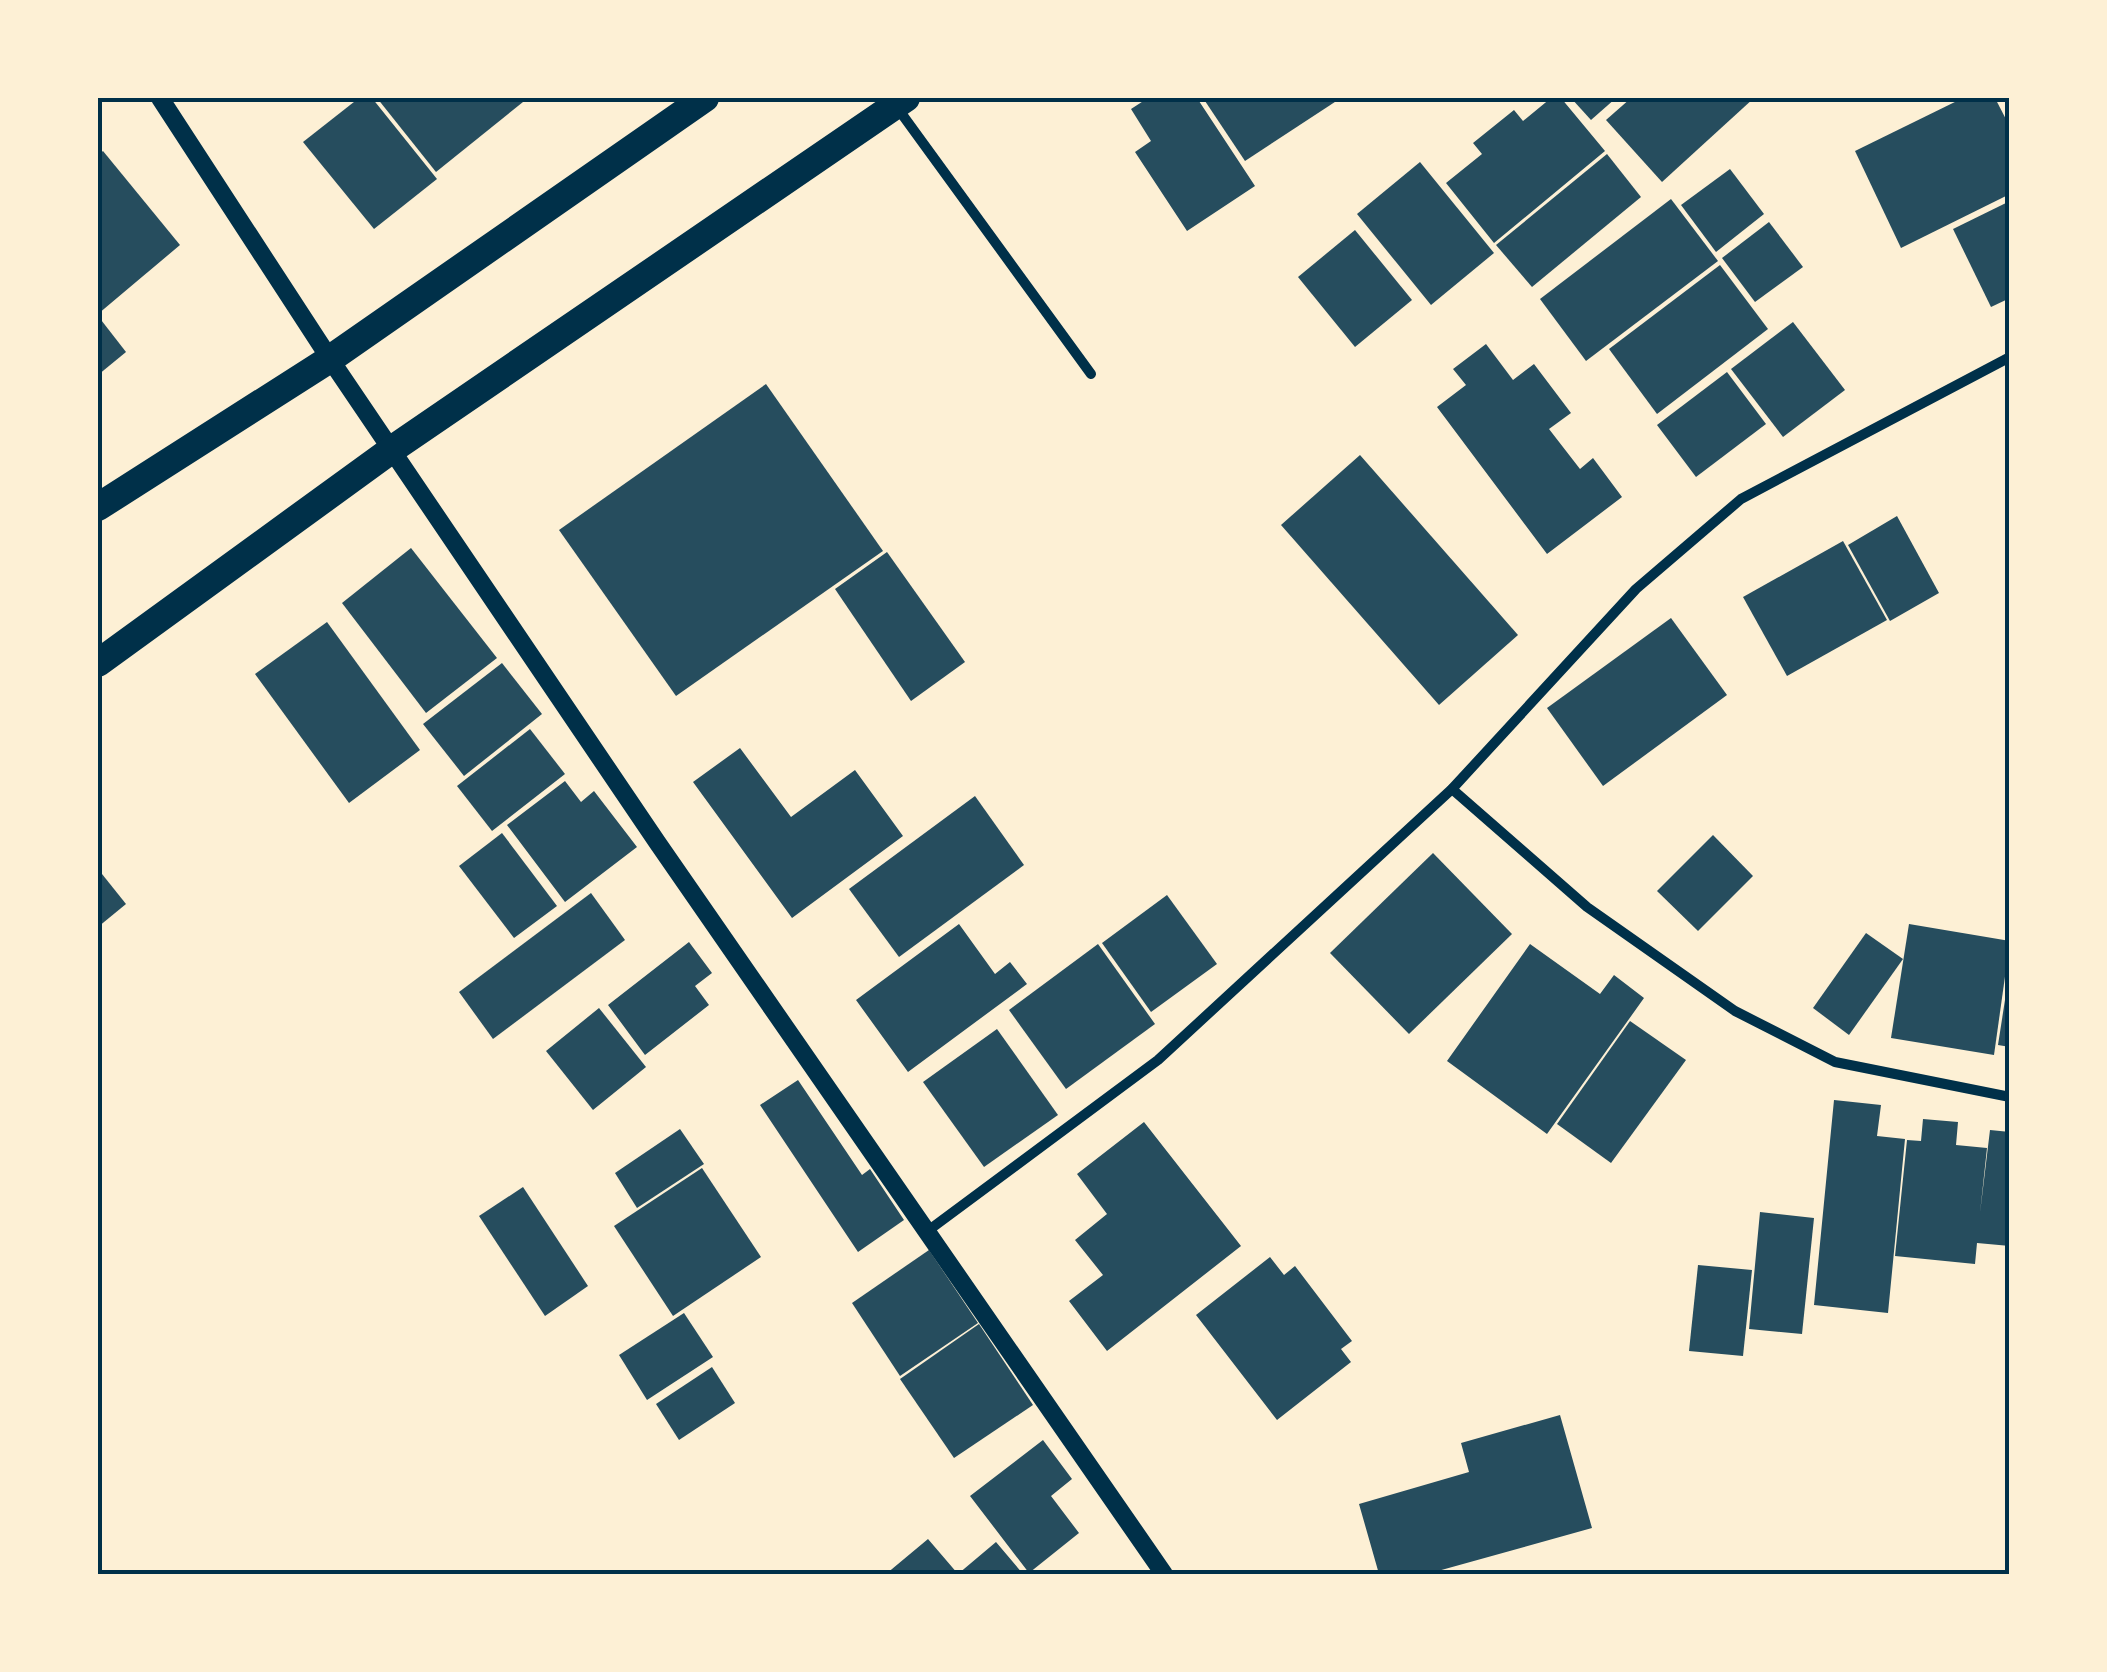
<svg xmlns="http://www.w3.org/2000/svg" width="2107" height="1672" viewBox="0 0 2107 1672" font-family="'PT Sans',sans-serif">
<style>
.building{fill:#264d5e}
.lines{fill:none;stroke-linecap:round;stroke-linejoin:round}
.minor{stroke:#003049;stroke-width:10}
.tertiary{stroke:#003049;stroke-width:18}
.trunk{stroke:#003049;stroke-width:28}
.neatline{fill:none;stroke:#003049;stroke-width:4}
</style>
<rect width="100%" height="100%" fill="#fdf0d5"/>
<g class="building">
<path d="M 359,98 L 372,98 L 437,179 L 374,229 L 303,142 Z"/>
<path d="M 377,98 L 528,98 L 436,172 Z"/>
<path d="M 1148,98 L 1197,98 L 1255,186 L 1187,231 L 1135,152 L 1151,141 L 1131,109 Z"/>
<path d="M 1203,98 L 1341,98 L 1245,161 Z"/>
<path d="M 1551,98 L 1561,98 L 1605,151 L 1494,243 L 1446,183 L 1482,154 L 1473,143 L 1514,110 L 1523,121 Z"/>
<path d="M 1571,98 L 1616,98 L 1591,120 Z"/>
<path d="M 1631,98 L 1754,98 L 1662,182 L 1606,120 Z"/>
<path d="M 1963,98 L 1995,98 L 2010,127 L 2010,194 L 1901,248 L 1855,151 Z"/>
<path d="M 103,151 L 180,245 L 98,314 L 98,155 Z"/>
<path d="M 1607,154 L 1641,197 L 1532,287 L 1496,245 Z"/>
<path d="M 1420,162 L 1494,253 L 1431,305 L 1357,214 Z"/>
<path d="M 1730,169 L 1764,214 L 1716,252 L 1681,205 Z"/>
<path d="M 1671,199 L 1718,261 L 1586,361 L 1540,299 Z"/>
<path d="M 2010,201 L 2010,298 L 1991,307 L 1953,229 Z"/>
<path d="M 1769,222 L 1803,267 L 1755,302 L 1722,258 Z"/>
<path d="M 1355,230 L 1412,300 L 1355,347 L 1298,277 Z"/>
<path d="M 1720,265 L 1768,329 L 1657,414 L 1609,349 Z"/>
<path d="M 98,316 L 126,352 L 98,375 Z"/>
<path d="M 1793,322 L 1845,390 L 1783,437 L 1731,369 Z"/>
<path d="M 1486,344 L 1513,380 L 1534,364 L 1571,413 L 1549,429 L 1580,469 L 1593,458 L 1622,497 L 1547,554 L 1437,407 L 1466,385 L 1453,369 Z"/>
<path d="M 1727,372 L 1766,424 L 1696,477 L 1657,425 Z"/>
<path d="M 766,384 L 883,551 L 676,696 L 559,530 Z"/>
<path d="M 1360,455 L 1518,635 L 1439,705 L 1281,525 Z"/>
<path d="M 1897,516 L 1939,593 L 1890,621 L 1848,545 Z"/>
<path d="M 1843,541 L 1887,620 L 1787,676 L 1743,597 Z"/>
<path d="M 411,548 L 497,658 L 426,713 L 342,603 Z"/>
<path d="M 887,552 L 965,662 L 911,701 L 835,589 Z"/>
<path d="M 1671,618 L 1727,695 L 1603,786 L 1547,708 Z"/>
<path d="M 327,622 L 420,750 L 349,803 L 255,674 Z"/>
<path d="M 502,663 L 542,714 L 464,776 L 423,724 Z"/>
<path d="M 530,729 L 565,774 L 492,831 L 457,786 Z"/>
<path d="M 740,748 L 791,817 L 855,770 L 903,836 L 792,918 L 693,782 Z"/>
<path d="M 565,781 L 581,802 L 594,791 L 637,847 L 565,902 L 507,825 Z"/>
<path d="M 975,796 L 1024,865 L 899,957 L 849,889 Z"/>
<path d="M 502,833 L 557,906 L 514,938 L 459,866 Z"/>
<path d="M 1713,835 L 1753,876 L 1698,931 L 1657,891 Z"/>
<path d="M 1433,853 L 1512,934 L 1409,1034 L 1330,953 Z"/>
<path d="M 98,869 L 126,904 L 98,927 Z"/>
<path d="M 591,893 L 625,940 L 493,1039 L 459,992 Z"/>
<path d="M 1167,895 L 1217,964 L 1151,1012 L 1102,943 Z"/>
<path d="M 959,924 L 995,974 L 1010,962 L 1027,984 L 908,1072 L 856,1000 Z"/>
<path d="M 1909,924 L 2010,941 L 1994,1055 L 1891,1038 Z"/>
<path d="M 1866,933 L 1903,959 L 1849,1035 L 1813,1008 Z"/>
<path d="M 689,942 L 712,973 L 695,986 L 709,1005 L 645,1055 L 608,1005 Z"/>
<path d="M 1098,944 L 1155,1024 L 1066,1089 L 1009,1010 Z"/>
<path d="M 1530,944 L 1600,994 L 1614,975 L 1644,998 L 1547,1134 L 1447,1061 Z"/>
<path d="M 2007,987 L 2010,987 L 2010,1047 L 1998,1045 Z"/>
<path d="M 599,1008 L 646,1067 L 593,1110 L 546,1051 Z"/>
<path d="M 1630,1021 L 1686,1060 L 1611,1163 L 1557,1124 Z"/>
<path d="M 997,1029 L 1058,1115 L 984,1167 L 923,1082 Z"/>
<path d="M 798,1080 L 862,1175 L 870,1169 L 904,1220 L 858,1252 L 760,1105 Z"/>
<path d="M 1834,1100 L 1881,1105 L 1877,1136 L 1905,1139 L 1888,1313 L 1814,1305 Z"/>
<path d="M 1923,1119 L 1958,1122 L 1956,1145 L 1987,1148 L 1980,1213 L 1990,1130 L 2010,1132 L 2010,1246 L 1977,1243 L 1975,1264 L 1895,1256 L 1907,1140 L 1921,1141 Z"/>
<path d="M 1144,1122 L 1241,1246 L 1107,1351 L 1069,1301 L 1103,1275 L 1075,1240 L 1107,1214 L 1077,1174 Z"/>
<path d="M 680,1129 L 704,1164 L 637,1208 L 615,1173 Z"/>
<path d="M 702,1168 L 761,1257 L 673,1316 L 614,1226 Z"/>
<path d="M 523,1187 L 588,1286 L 545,1316 L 479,1216 Z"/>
<path d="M 1760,1212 L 1814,1218 L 1802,1334 L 1749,1329 Z"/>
<path d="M 929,1250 L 978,1323 L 900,1376 L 852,1303 Z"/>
<path d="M 1270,1257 L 1284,1275 L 1295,1266 L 1352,1341 L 1341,1349 L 1351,1362 L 1277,1420 L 1196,1315 Z"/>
<path d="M 1698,1265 L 1752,1270 L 1743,1356 L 1689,1351 Z"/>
<path d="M 684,1313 L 713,1357 L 647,1400 L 619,1355 Z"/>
<path d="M 979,1324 L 1033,1405 L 954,1458 L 900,1379 Z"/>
<path d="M 712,1367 L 735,1403 L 679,1440 L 656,1404 Z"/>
<path d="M 1560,1415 L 1592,1528 L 1427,1574 L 1379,1574 L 1359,1504 L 1469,1472 L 1461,1443 Z"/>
<path d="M 1043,1440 L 1072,1479 L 1051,1496 L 1079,1533 L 1029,1573 L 970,1496 Z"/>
<path d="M 928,1539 L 958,1574 L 996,1542 L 1023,1574 L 886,1574 Z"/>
</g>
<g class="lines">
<g class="minor">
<path d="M 896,106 L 1091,374"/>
<path d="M 1452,789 L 1587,907 L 1735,1011 L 1835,1062 L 2010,1097"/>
<path d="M 929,1230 L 1158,1060 L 1452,789 L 1636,589 L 1741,499 L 2010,357"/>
</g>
<path class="tertiary" d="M 160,98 L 330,359 L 657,842 L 1164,1574"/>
<g class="trunk">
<path d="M 98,507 L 330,359 L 705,98"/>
<path d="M 98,663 L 394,448 L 906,98"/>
</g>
</g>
<rect width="2107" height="1672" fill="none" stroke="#fdf0d5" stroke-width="200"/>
<rect x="100" y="100" width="1907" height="1472" class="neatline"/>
</svg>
